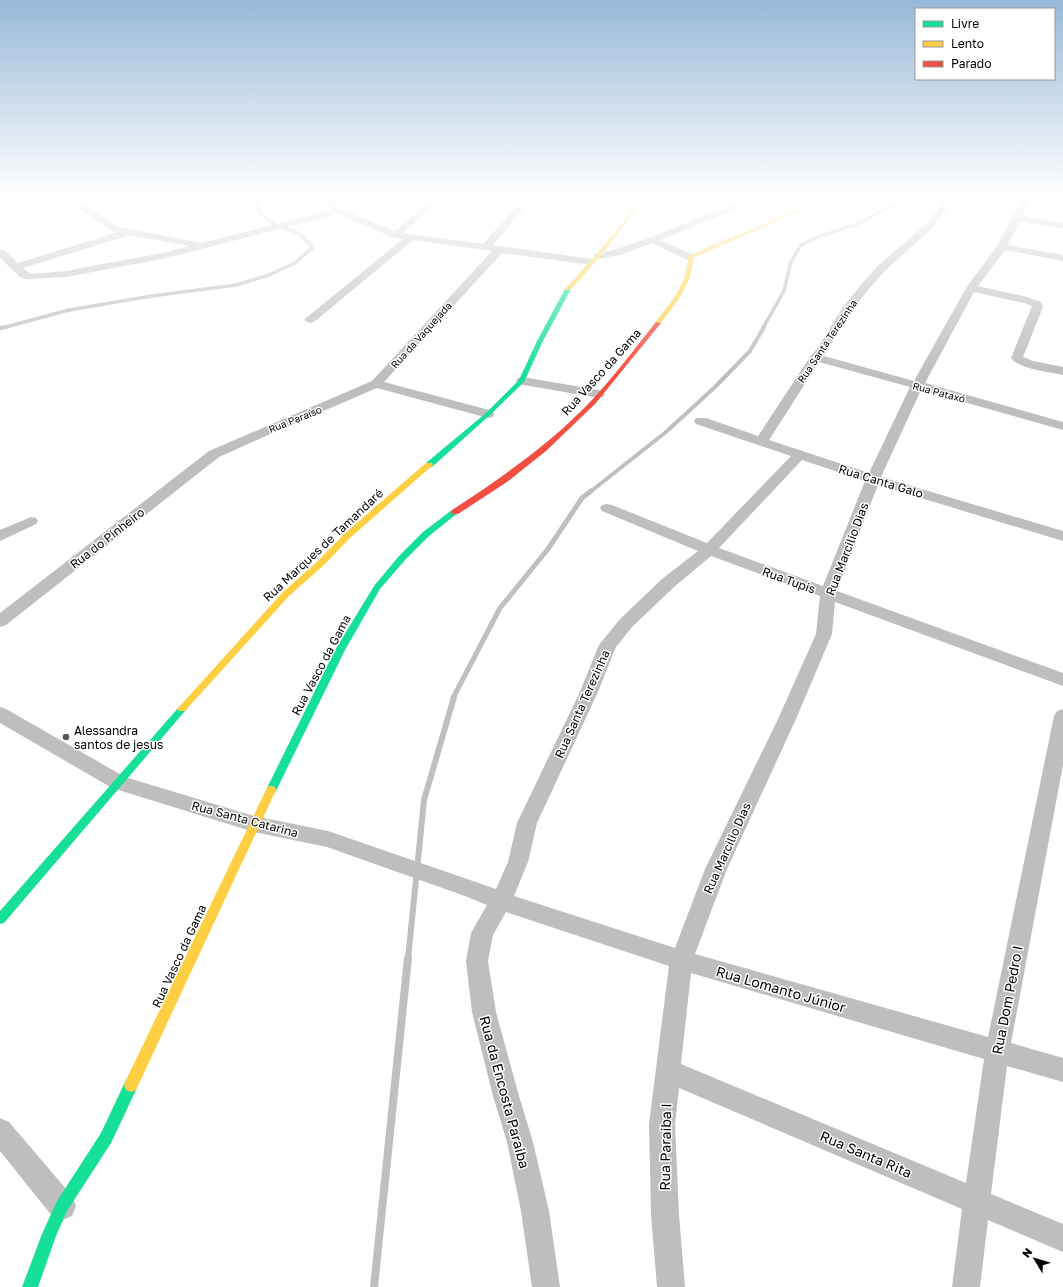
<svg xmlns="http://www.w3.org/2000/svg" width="1063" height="1287" viewBox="0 0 1063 1287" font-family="'Golos Text',sans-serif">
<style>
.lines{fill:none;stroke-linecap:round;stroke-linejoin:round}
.stream-far4{stroke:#bfbfbf;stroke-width:3.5}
.stream-far3{stroke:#bfbfbf;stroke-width:4}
.stream-far2{stroke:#bfbfbf;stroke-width:5}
.stream-far1{stroke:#bfbfbf;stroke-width:6}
.stream{stroke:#bfbfbf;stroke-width:8}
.street{fill:#bebebe;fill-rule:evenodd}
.fast{fill:#16e098;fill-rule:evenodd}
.slow{fill:#ffcf43;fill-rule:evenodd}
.jam{fill:#f24e42;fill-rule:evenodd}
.poi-dot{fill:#595959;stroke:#fff;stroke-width:1.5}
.labels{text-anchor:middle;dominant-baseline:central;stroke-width:3;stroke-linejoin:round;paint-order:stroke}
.far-street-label{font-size:10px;fill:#000;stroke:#fff}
.street-label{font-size:12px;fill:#000;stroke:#fff}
.poi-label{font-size:12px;fill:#000;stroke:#fff;text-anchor:start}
.near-street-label{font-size:14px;fill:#000;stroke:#fff}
</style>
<rect width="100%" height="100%" fill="#fff"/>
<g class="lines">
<g class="stream-far4">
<path d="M 254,197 L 256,199 L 259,212 L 274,224"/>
<path d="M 2,328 L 69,310 L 152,296 L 236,285 L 269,275 L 295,263 L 312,248 C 305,236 297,232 285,228"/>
<path d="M 763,328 L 784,291 L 791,262 L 801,245 L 815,238 L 857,224 L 886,209 L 917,197"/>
</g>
<g class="stream-far3">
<path d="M 0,328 L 6,327"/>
<path d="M 590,492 L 666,432 L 715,387 L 750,351 L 764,327"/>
</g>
<path class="stream-far2" d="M 453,698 L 500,608 L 548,549 L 582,498 L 591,491"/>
<path class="stream-far1" d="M 408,959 L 424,800 L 454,697"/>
<path class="stream" d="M 374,1287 L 408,958"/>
<g class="street">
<path d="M 24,197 L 39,197 L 38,199 L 0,208 L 0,202 Z"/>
<path d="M 61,197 L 71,197 L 119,227 L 201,243 L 332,210 L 325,203 L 328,197 L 336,197 L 335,202 L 342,209 L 394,231 L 436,197 L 445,197 L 403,233 L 483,244 L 525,197 L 534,197 L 493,245 L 592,259 L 597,262 L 592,265 L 502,253 L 384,382 L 493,411 L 494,414 L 493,417 L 488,418 L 377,388 L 286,427 L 219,457 L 6,625 L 0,627 L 0,613 L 209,451 L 372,381 L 492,251 L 413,240 L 314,322 L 310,323 L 304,320 L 306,318 L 403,239 L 392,237 L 338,214 L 167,258 L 66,277 L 26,279 L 20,277 L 0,258 L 0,249 L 4,250 L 18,263 L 118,232 L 113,231 ZM 130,235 L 189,246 L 167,252 L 66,271 L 31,274 L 23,268 Z"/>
<path d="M 751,197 L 763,197 L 762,199 L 660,240 L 694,255 L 695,257 L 694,259 L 686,259 L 652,243 L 620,255 L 598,259 L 593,256 L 594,254 L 614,250 L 649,238 Z"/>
<path d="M 948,197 L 957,197 L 931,229 L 888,268 L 873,284 L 852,310 L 824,356 L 914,381 L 966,288 L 997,246 L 1023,197 L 1031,197 L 1022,216 L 1063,223 L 1063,229 L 1020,221 L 1008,245 L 1063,255 L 1063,261 L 1005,250 L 978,286 L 1027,297 L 1041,302 L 1043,307 L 1023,357 L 1033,361 L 1063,367 L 1063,375 C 1050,372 1019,369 1011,358 L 1032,306 L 1024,303 L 974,292 L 925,383 L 1063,422 L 1063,430 L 921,390 L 881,477 L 1063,531 L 1063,541 L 878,485 L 837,591 L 1063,673 L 1063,686 L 835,602 L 832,634 L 796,719 L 727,869 L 695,954 L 988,1037 L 1054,716 L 1057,711 L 1063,709 L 1063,765 L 1011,1043 L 1063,1058 L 1063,1082 L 1007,1066 L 991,1194 L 1063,1224 L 1063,1252 L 988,1220 L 980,1287 L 952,1287 L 962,1209 L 679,1088 L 675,1124 L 679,1215 L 685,1287 L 657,1287 L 651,1215 L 649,1124 L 669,966 L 506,912 L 493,935 L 488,961 L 496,1012 L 519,1096 L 533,1142 L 549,1211 L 560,1287 L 532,1287 L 521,1211 L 507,1142 L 493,1096 L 472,1012 L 466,961 L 471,933 L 487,905 L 465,896 L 327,847 L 254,832 L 112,788 L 0,723 L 0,707 L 6,709 L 125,777 L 254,816 L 328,831 L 496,889 L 508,862 L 517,823 L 579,694 L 599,645 L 620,619 L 662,579 L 698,551 L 602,511 L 600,508 L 602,505 L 607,504 L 612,505 L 707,543 L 791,456 L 696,424 L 694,421 L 696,418 L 706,418 L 758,436 L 810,357 L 817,349 L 843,307 L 865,280 L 880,264 L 925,225 ZM 819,362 L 910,387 L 869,473 L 769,440 ZM 802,460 L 865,481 L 823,586 L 719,548 ZM 711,556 L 820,596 L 816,634 L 778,719 L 705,869 L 675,948 L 514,896 L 528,862 L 537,823 L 597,694 L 616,647 L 632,627 L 674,587 ZM 691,973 L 984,1059 L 966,1183 L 681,1064 Z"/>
<path d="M 522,377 L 599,390 L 603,391 L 605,394 L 603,397 L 599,398 L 518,384 L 516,381 L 518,378 Z"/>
<path d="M 31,517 L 36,518 L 38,521 L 36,524 L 0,541 L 0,530 Z"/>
<path d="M 0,1118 L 9,1122 L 72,1196 L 76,1206 L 72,1216 L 62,1220 L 52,1216 L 0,1151 Z"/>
</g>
<g class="fast">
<path d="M 568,287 L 571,289 L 543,341 L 524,382 L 490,415 L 432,467 L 426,467 L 426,463 L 486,413 L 519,380 L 537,341 L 565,289 Z"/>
<path d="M 452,510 L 455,510 L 459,512 L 429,536 L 405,560 L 380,589 L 345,650 L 275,793 L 271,794 L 267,793 L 266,790 L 335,650 L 374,586 L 399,556 L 423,532 Z"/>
<path d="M 182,705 L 185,707 L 187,709 L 185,711 L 4,923 L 0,924 L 0,911 L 179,707 Z"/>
<path d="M 131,1078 L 136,1080 L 138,1085 L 136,1090 L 111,1143 L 67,1211 L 56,1236 L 38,1287 L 22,1287 L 42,1234 L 57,1201 L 101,1133 L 126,1080 Z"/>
</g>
<g class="slow">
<path d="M 643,197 L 647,197 L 600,257 L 570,290 L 566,290 L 566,288 L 596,255 Z"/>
<path d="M 827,197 L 833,197 L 693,258 C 693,284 675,304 660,324 L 656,324 L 655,323 C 666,308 680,293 685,275 C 687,268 687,262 688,256 Z"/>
<path d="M 426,463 L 432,463 L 433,465 L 350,538 L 324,565 L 289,596 L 185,711 L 179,711 L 177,709 L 179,707 L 283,592 L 318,561 L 344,534 Z"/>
<path d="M 271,786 L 275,787 L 276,790 L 136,1090 L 131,1092 L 126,1090 L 124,1085 L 126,1080 L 266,790 L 267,787 Z"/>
</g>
<path class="jam" d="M 656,322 L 661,323 L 595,404 L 546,451 L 507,482 L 458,514 L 452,514 L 451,512 L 452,510 C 501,478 550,444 590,402 C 613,378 635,348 656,322 Z"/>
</g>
<linearGradient id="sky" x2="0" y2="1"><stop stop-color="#97b8d8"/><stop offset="0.52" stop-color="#fff"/><stop offset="1" stop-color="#fff" stop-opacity="0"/></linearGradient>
<rect width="1063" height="377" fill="url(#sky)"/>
<circle class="poi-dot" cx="66" cy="737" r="4"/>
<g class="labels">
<g class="far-street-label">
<text transform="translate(421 335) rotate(-48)">Rua da Vaquejada</text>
<text transform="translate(827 341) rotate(-56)">Rua Santa Terezinha</text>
<text transform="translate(939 392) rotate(15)">Rua Pataxó</text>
<text transform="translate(295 419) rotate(-22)">Rua Paraíso</text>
</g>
<g class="street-label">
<text transform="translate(601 372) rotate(-48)">Rua Vasco da Gama</text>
<text transform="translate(881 481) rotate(17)">Rua Canta Galo</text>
<text transform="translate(107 538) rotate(-38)">Rua do Pinheiro</text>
<text transform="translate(323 545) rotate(-43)">Rua Marques de Tamandaré</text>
<text transform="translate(847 549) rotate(-69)">Rua Marcilio Dias</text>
<text transform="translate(789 580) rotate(20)">Rua Tupis</text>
<text transform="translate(321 665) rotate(-62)">Rua Vasco da Gama</text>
<text transform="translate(582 704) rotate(-66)">Rua Santa Terezinha</text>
<text transform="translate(245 819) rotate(15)">Rua Santa Catarina</text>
<text transform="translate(727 848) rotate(-66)">Rua Marcilio Dias</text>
<text transform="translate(179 956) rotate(-65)">Rua Vasco da Gama</text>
</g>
<g class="poi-label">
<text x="74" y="730">Alessandra<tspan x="74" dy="14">santos de jesus</tspan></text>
</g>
<g class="near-street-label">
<text transform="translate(781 989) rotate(16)">Rua Lomanto Júnior</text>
<text transform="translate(1007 1000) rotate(-79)">Rua Dom Pedro I</text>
<text transform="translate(505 1092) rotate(75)">Rua da Encosta Paraiba</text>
<text transform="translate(665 1147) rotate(-89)">Rua Paraiba I</text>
<text transform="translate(866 1154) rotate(23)">Rua Santa Rita</text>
</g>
</g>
<rect x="915" y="8" width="140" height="72" fill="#ffffff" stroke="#999999"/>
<rect x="923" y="21" width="20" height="6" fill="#16e098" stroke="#999999"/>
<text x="951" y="28" font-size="12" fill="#000000">Livre</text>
<rect x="923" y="41" width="20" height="6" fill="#ffcf43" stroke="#999999"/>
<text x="951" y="48" font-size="12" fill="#000000">Lento</text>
<rect x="923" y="61" width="20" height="6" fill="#f24e42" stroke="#999999"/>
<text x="951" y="68" font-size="12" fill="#000000">Parado</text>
<g transform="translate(1035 1259) rotate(308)" stroke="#ffffff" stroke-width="3" paint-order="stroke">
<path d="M0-3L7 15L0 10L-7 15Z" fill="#000000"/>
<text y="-6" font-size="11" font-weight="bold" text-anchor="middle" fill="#000000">N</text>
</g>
</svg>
